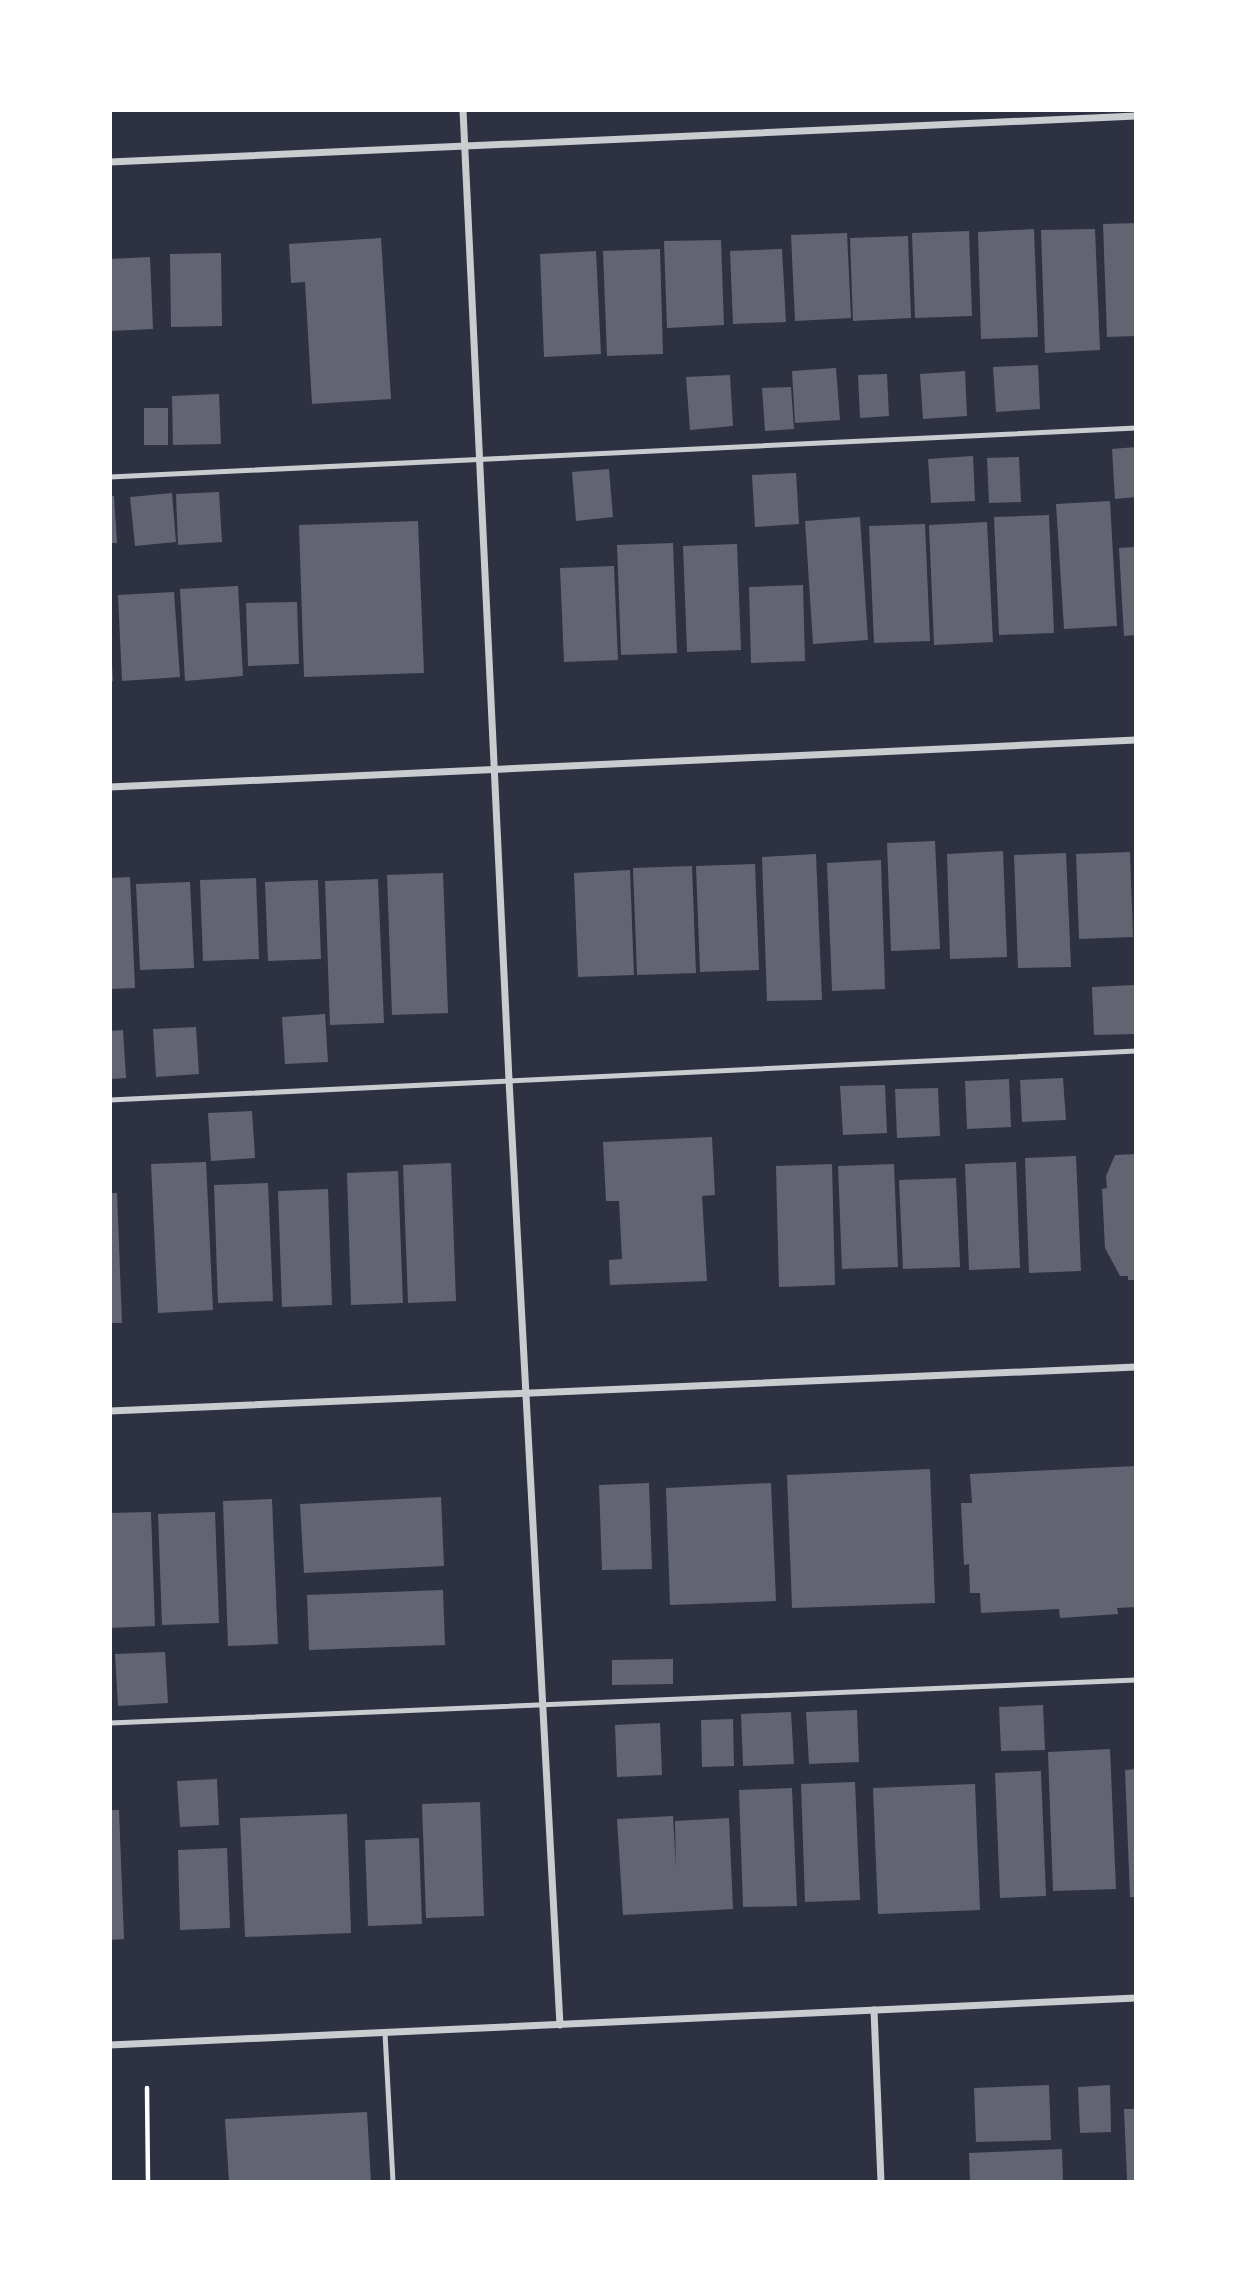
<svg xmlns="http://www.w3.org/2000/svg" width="1246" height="2292" viewBox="0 0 1246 2292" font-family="Poppins,sans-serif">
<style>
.building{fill:#626471}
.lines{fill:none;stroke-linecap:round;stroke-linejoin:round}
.path{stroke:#fff;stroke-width:4.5}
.service{stroke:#caccd0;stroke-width:5}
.minor{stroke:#caccd0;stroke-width:7}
</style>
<rect width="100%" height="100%" fill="#2d3142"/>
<g class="building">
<path d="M 1136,223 L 1136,336 L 1107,337 L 1103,224 Z"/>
<path d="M 1034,229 L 1038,337 L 981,339 L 978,232 Z"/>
<path d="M 1095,229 L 1100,350 L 1045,353 L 1041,230 Z"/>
<path d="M 969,231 L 972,316 L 915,318 L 912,233 Z"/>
<path d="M 847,233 L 851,318 L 795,321 L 791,235 Z"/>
<path d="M 908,236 L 911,318 L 853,321 L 850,238 Z"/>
<path d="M 381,238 L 391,399 L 312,404 L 305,282 L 291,283 L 289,244 Z"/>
<path d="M 721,240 L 724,325 L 667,328 L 664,241 Z"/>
<path d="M 660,249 L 663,354 L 607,356 L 603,251 Z"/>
<path d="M 782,249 L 786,322 L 733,324 L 730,251 Z"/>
<path d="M 596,251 L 601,354 L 544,357 L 540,254 Z"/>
<path d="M 221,253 L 222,326 L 171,327 L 170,254 Z"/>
<path d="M 150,257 L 153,329 L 110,331 L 110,259 Z"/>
<path d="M 1038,365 L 1040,409 L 996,412 L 993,367 Z"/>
<path d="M 836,368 L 840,420 L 795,423 L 792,371 Z"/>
<path d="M 965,371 L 967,416 L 923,419 L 920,374 Z"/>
<path d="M 887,374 L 889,416 L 860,418 L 858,375 Z"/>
<path d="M 730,375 L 733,426 L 690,430 L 686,377 Z"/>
<path d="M 791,387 L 794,429 L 765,431 L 762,388 Z"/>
<path d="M 219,394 L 221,444 L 173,445 L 172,396 Z"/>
<rect x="144" y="408" width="24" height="37"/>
<path d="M 1136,447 L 1136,497 L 1115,499 L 1112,449 Z"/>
<path d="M 973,456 L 975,501 L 931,503 L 928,459 Z"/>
<path d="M 1019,457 L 1021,502 L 989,503 L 987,458 Z"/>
<path d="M 609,469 L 613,517 L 576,521 L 572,472 Z"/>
<path d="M 796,473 L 799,524 L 755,527 L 752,475 Z"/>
<path d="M 219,492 L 222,542 L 178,545 L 176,494 Z"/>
<path d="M 172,493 L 176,542 L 135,546 L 130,497 Z"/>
<path d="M 110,496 L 114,496 L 117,543 L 110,543 Z"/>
<path d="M 1110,501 L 1117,626 L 1064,629 L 1056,504 Z"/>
<path d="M 1049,515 L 1054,633 L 999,635 L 994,517 Z"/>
<path d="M 860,517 L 868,640 L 813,644 L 805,521 Z"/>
<path d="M 418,521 L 424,673 L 304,677 L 299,525 Z"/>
<path d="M 987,522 L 993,642 L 934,645 L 929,525 Z"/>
<path d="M 925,524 L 930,641 L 874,643 L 869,526 Z"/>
<path d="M 673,543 L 677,653 L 621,655 L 617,545 Z"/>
<path d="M 737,544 L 741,650 L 687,652 L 683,546 Z"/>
<path d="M 1136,547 L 1136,635 L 1124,636 L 1119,548 Z"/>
<path d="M 614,566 L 618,660 L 564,662 L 560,568 Z"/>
<path d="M 803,585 L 805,661 L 751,663 L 749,587 Z"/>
<path d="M 238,586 L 243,676 L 185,681 L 180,589 Z"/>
<path d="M 174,592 L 180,677 L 122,681 L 118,595 Z"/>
<path d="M 297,602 L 299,664 L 248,666 L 246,603 Z"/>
<path d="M 110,663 L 112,663 L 113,681 L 110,681 Z"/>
<path d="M 935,841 L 940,949 L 891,951 L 887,843 Z"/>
<path d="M 1003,851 L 1007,957 L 950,959 L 947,854 Z"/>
<path d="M 1130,852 L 1133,937 L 1079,939 L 1076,854 Z"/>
<path d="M 1066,853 L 1071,967 L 1018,968 L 1014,855 Z"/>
<path d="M 816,854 L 822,1000 L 767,1001 L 762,857 Z"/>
<path d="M 881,860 L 885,989 L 832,991 L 827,863 Z"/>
<path d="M 755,864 L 759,970 L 700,972 L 696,866 Z"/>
<path d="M 692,866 L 696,973 L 637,975 L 633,868 Z"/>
<path d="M 630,870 L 634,975 L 578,977 L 574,873 Z"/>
<path d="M 443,873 L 448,1013 L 392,1015 L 387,875 Z"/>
<path d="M 130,877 L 135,988 L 110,989 L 110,878 Z"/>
<path d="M 256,878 L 259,959 L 203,961 L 200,880 Z"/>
<path d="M 378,879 L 384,1023 L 330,1025 L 325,881 Z"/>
<path d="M 318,880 L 321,959 L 268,961 L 265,882 Z"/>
<path d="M 190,882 L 194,968 L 140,970 L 136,884 Z"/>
<path d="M 1135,985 L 1136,1034 L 1094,1035 L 1092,987 Z"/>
<path d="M 325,1014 L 328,1062 L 285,1064 L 282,1017 Z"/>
<path d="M 196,1027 L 199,1074 L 156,1077 L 153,1029 Z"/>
<path d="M 123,1030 L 126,1078 L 110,1079 L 110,1031 Z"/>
<path d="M 1063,1078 L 1066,1120 L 1022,1122 L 1020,1080 Z"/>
<path d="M 1009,1079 L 1011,1127 L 967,1129 L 965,1081 Z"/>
<path d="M 885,1085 L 887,1133 L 843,1135 L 840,1086 Z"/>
<path d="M 938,1088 L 940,1136 L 897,1138 L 895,1089 Z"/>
<path d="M 252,1111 L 255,1158 L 211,1161 L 208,1113 Z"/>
<path d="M 712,1137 L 715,1195 L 702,1196 L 707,1281 L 610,1285 L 609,1260 L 622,1259 L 619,1201 L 606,1201 L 603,1142 Z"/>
<path d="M 1136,1154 L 1136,1280 L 1128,1280 L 1128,1276 L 1120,1276 L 1105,1248 L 1102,1189 L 1107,1188 L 1106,1176 L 1115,1155 Z"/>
<path d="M 1076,1156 L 1081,1271 L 1029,1273 L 1025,1158 Z"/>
<path d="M 206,1162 L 213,1310 L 158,1313 L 151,1164 Z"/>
<path d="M 1016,1162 L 1020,1268 L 969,1270 L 965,1164 Z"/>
<path d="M 451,1163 L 456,1301 L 408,1303 L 403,1165 Z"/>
<path d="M 832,1164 L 835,1285 L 779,1287 L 776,1166 Z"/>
<path d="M 894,1164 L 898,1267 L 842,1269 L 838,1166 Z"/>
<path d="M 398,1171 L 403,1303 L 351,1305 L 347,1173 Z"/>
<path d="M 956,1178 L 960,1267 L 903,1269 L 899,1180 Z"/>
<path d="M 268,1183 L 273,1301 L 218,1303 L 214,1185 Z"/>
<path d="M 328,1189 L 332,1305 L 282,1307 L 278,1191 Z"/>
<path d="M 110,1193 L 117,1193 L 122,1323 L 110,1323 Z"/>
<path d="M 1136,1466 L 1136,1607 L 1117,1608 L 1118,1614 L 1060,1618 L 1059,1609 L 981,1613 L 980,1593 L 970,1593 L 969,1564 L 964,1565 L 961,1503 L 972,1503 L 970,1474 Z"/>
<path d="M 930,1469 L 935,1603 L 792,1608 L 787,1475 Z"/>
<path d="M 649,1483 L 652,1569 L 602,1570 L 599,1485 Z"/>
<path d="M 771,1483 L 776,1601 L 670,1605 L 666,1488 Z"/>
<path d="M 441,1497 L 444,1566 L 304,1573 L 300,1504 Z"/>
<path d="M 272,1499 L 278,1644 L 228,1646 L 223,1501 Z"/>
<path d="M 151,1512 L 155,1626 L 110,1628 L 110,1513 Z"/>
<path d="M 215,1512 L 219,1623 L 162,1625 L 158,1514 Z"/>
<path d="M 443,1590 L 445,1645 L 309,1650 L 307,1595 Z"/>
<path d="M 165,1652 L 168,1703 L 118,1706 L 115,1654 Z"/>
<path d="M 673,1659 L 673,1684 L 612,1685 L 612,1660 Z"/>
<path d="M 1043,1705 L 1045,1750 L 1001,1751 L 999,1707 Z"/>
<path d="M 857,1710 L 859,1762 L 809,1764 L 806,1712 Z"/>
<path d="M 791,1712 L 794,1764 L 743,1766 L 741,1714 Z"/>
<path d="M 733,1719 L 734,1766 L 702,1767 L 701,1720 Z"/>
<path d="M 660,1723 L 662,1775 L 617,1777 L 615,1725 Z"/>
<path d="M 1110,1749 L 1116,1889 L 1053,1891 L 1048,1752 Z"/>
<path d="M 1136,1769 L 1136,1897 L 1130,1897 L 1125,1770 Z"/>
<path d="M 1041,1771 L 1046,1896 L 1000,1898 L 995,1773 Z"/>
<path d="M 217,1779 L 219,1825 L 180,1827 L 177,1781 Z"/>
<path d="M 855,1782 L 860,1900 L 805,1902 L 801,1784 Z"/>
<path d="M 975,1784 L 980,1910 L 878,1914 L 873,1788 Z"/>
<path d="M 792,1788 L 797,1906 L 743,1907 L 739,1790 Z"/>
<path d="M 480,1802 L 484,1916 L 426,1918 L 422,1804 Z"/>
<path d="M 110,1810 L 119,1810 L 124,1939 L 110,1940 Z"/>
<path d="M 347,1814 L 351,1933 L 245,1937 L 240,1818 Z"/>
<path d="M 673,1816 L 676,1868 L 675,1821 L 729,1818 L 733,1909 L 623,1915 L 617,1819 Z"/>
<path d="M 419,1838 L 422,1924 L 368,1926 L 365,1840 Z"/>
<path d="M 227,1848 L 230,1928 L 180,1930 L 178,1850 Z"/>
<path d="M 1049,2085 L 1051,2140 L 976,2142 L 974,2088 Z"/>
<path d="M 1110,2085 L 1111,2132 L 1080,2133 L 1078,2087 Z"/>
<path d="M 1124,2109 L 1136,2109 L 1136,2180 L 1127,2180 Z"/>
<path d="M 367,2112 L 371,2182 L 229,2182 L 225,2119 Z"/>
<path d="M 1062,2149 L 1063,2182 L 970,2182 L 969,2153 Z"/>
</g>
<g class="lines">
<path class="path" d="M 147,2088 L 148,2182"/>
<g class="service">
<path d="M 110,477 L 1136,428"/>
<path d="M 110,1100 L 1136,1051"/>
<path d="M 110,1723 L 1136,1680"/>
<path d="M 385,2033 L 393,2182"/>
</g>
<g class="minor">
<path d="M 463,110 L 509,1080 L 560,2025"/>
<path d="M 110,162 L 1136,116"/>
<path d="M 110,787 L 1136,740"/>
<path d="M 110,1411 L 1136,1367"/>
<path d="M 874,2010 L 881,2182"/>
<path d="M 110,2045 L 1136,1998"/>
</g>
</g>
<rect width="1246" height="2292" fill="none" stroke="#ffffff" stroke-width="224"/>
</svg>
